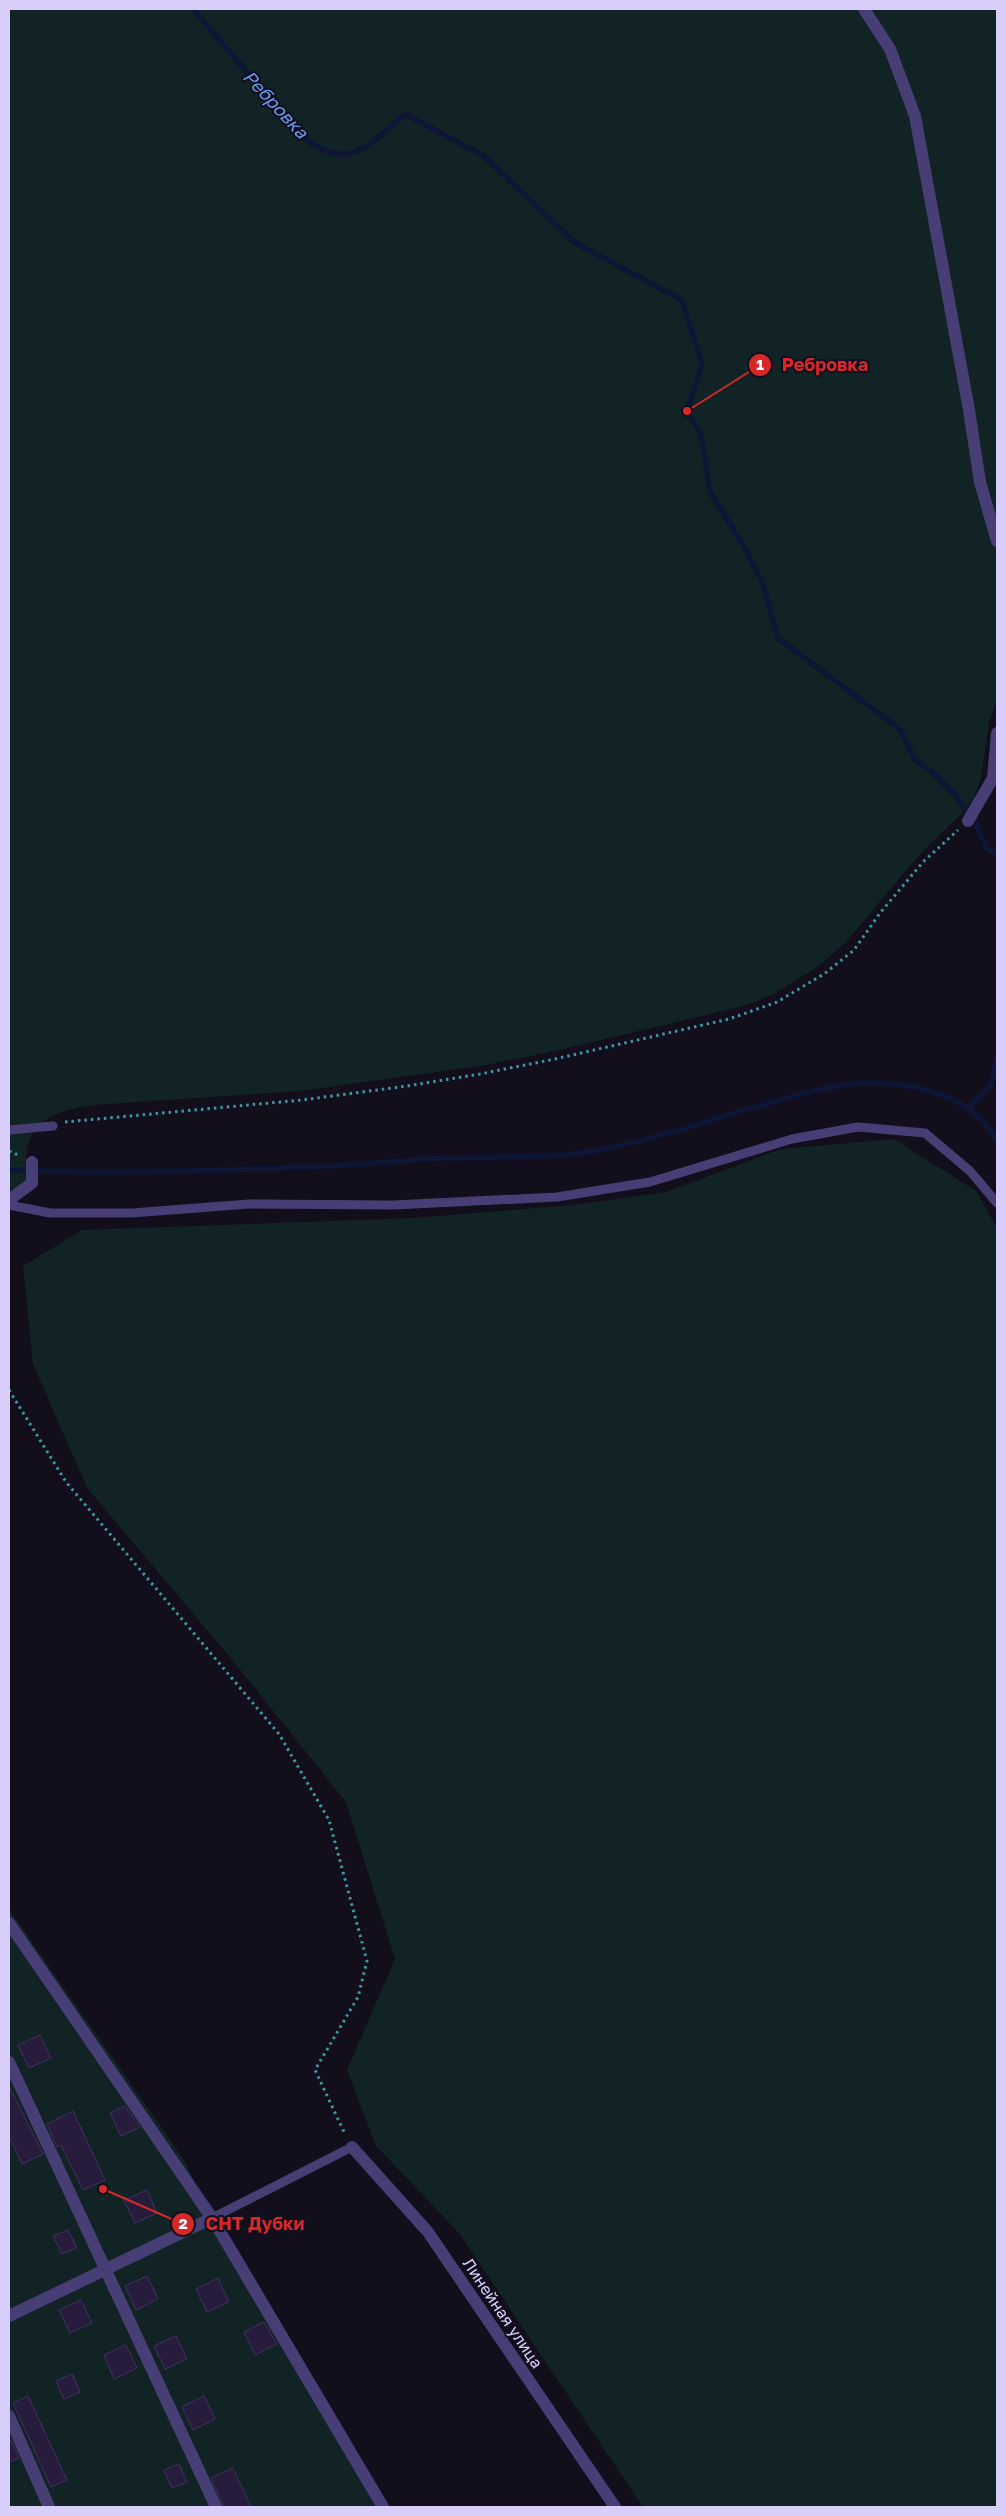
<svg xmlns="http://www.w3.org/2000/svg" width="1006" height="2516" viewBox="0 0 1006 2516" font-family="'Golos Text',sans-serif">
<style>
.green{fill:#112325}
.lines{fill:none;stroke-linecap:round;stroke-linejoin:round}
.stream{stroke:#0d1635;stroke-width:5.5}
.building{fill:#271c3b;stroke:#423064}
.path{stroke:#3a99a2;stroke-width:3;stroke-dasharray:2.5 4;stroke-linecap:butt}
.service{stroke:#483e76;stroke-width:9}
.minor{stroke:#483e76;stroke-width:12}
.labels{text-anchor:middle;dominant-baseline:central;stroke-width:4;stroke-linejoin:round;paint-order:stroke}
.street-label{font-size:16px;fill:#d9cefa;stroke:#120e1c}
.water-label{font-size:18px;font-style:italic;fill:#679cee;stroke:#120e1c}
.leader{fill:none;stroke:#d62828;stroke-width:2}
.callout-dot{fill:#d62828;stroke:#120e1c;stroke-width:2}
.mark-label{font-size:15px;text-anchor:middle;font-weight:bold;fill:#fff}
.callout-label{font-size:18px;text-anchor:middle;font-weight:bold;fill:#d62828;stroke:#120e1c;stroke-width:4;stroke-linejoin:round;paint-order:stroke}
</style>
<rect width="100%" height="100%" fill="#120e1c"/>
<g class="green">
<path d="M 9,9 L 997,9 L 997,701 L 989,722 L 981,779 L 973,800 L 963,812 L 920,854 L 845,943 L 819,966 L 772,995 L 749,1004 L 727,1010 L 555,1051 L 480,1066 L 300,1091 L 94,1105 C 47,1112 20,1125 27,1179 L 18,1191 L 9,1192 Z"/>
<path d="M 894,1139 L 976,1191 L 997,1228 L 997,2507 L 643,2507 L 459,2233 L 376,2146 L 347,2070 L 395,1959 L 346,1802 L 234,1662 L 87,1488 L 33,1364 L 23,1266 L 82,1230 L 412,1218 L 574,1205 L 666,1192 L 781,1149 Z"/>
<path d="M 9,1909 L 184,2160 L 212,2218 L 383,2507 L 9,2507 Z"/>
</g>
<g class="lines">
<g class="stream">
<path d="M 193,9 L 303,138 C 313,144 326,153 339,154 C 365,156 387,128 405,114 L 484,156 L 574,242 L 682,300 L 702,364 L 687,411 L 701,434 L 710,492 L 743,545 L 762,582 L 778,638 L 900,729 L 914,758 L 933,773 L 955,795 L 976,824 L 987,849 L 997,854"/>
<path d="M 969,1107 L 991,1085 L 997,1056"/>
<path d="M 9,1170 C 121,1174 234,1171 346,1165 C 380,1163 414,1159 448,1158 C 493,1156 537,1159 581,1153 C 645,1143 707,1121 769,1103 C 802,1094 834,1084 869,1083 C 917,1083 973,1096 997,1141"/>
</g>
</g>
<g class="building">
<path d="M 40,2035 L 51,2058 L 29,2068 L 18,2045 Z"/>
<path d="M 9,2086 L 43,2154 L 22,2164 L 9,2136 Z"/>
<path d="M 125,2106 L 140,2127 L 121,2136 L 110,2113 Z"/>
<path d="M 73,2111 L 105,2180 L 83,2190 L 61,2145 L 57,2147 L 47,2124 Z"/>
<path d="M 147,2190 L 157,2213 L 135,2223 L 124,2200 Z"/>
<path d="M 68,2230 L 77,2248 L 62,2254 L 53,2236 Z"/>
<path d="M 147,2276 L 158,2299 L 136,2310 L 125,2286 Z"/>
<path d="M 218,2278 L 229,2302 L 207,2312 L 196,2289 Z"/>
<path d="M 81,2300 L 92,2323 L 70,2333 L 59,2310 Z"/>
<path d="M 264,2322 L 277,2344 L 255,2355 L 244,2332 Z"/>
<path d="M 176,2336 L 187,2359 L 165,2369 L 154,2346 Z"/>
<path d="M 126,2345 L 137,2368 L 114,2379 L 104,2355 Z"/>
<path d="M 72,2374 L 80,2392 L 64,2399 L 56,2381 Z"/>
<path d="M 28,2396 L 67,2480 L 51,2487 L 13,2403 Z"/>
<path d="M 204,2396 L 215,2419 L 193,2430 L 182,2407 Z"/>
<path d="M 11,2440 L 19,2458 L 9,2462 L 9,2441 Z"/>
<path d="M 179,2464 L 187,2482 L 172,2488 L 164,2470 Z"/>
<path d="M 233,2468 L 251,2507 L 224,2507 L 211,2478 Z"/>
</g>
<g class="lines">
<g class="path">
<path d="M 65,1122 L 302,1100 L 407,1086 L 480,1074 L 555,1059 L 729,1019 L 777,1002 L 824,974 L 854,950 L 880,913 L 923,862 L 958,830"/>
<path d="M 9,1151 L 20,1156"/>
<path d="M 9,1390 L 66,1482 L 279,1734 L 329,1820 L 367,1961 L 358,1997 L 315,2070 L 345,2134"/>
</g>
<g class="service">
<path d="M 9,1130 L 53,1126"/>
<path d="M 9,1205 L 50,1213 L 132,1213 L 249,1204 L 393,1205 L 557,1197 L 650,1182 L 792,1139 L 858,1127 L 925,1133 L 970,1171 L 997,1203"/>
<path d="M 212,2218 L 352,2147"/>
</g>
<g class="minor">
<path d="M 864,9 L 890,49 L 915,116 L 969,410 L 980,482 L 997,541"/>
<path d="M 968,821 L 993,778 L 997,733"/>
<path d="M 9,1200 L 32,1183 L 32,1162"/>
<path d="M 9,1923 L 212,2218 L 383,2507"/>
<path d="M 9,2062 L 216,2507"/>
<path d="M 352,2147 L 428,2232 L 615,2507"/>
<path d="M 9,2316 L 212,2218"/>
<path d="M 9,2416 L 49,2507"/>
</g>
</g>
<g class="labels">
<g class="street-label">
<text transform="translate(503 2313) rotate(56)">Линейная улица</text>
</g>
<g class="water-label">
<text transform="translate(276 104) rotate(47)">Ребровка</text>
</g>
</g>
<path class="leader" d="M687 411L760 365M103 2189L183 2224"/>
<g class="callout-dot">
<circle cx="687" cy="411" r="5"/>
<circle cx="103" cy="2189" r="5"/>
<circle cx="760" cy="365" r="12"/>
<circle cx="183" cy="2224" r="12"/>
</g>
<g class="mark-label">
<text x="760" y="370">1</text>
<text x="183" y="2229">2</text>
</g>
<g class="callout-label">
<text x="825" y="371">Ребровка</text>
<text x="255" y="2230">СНТ Дубки</text>
</g>
<rect width="1006" height="2516" fill="none" stroke="#d9cefa" stroke-width="20"/>
</svg>
